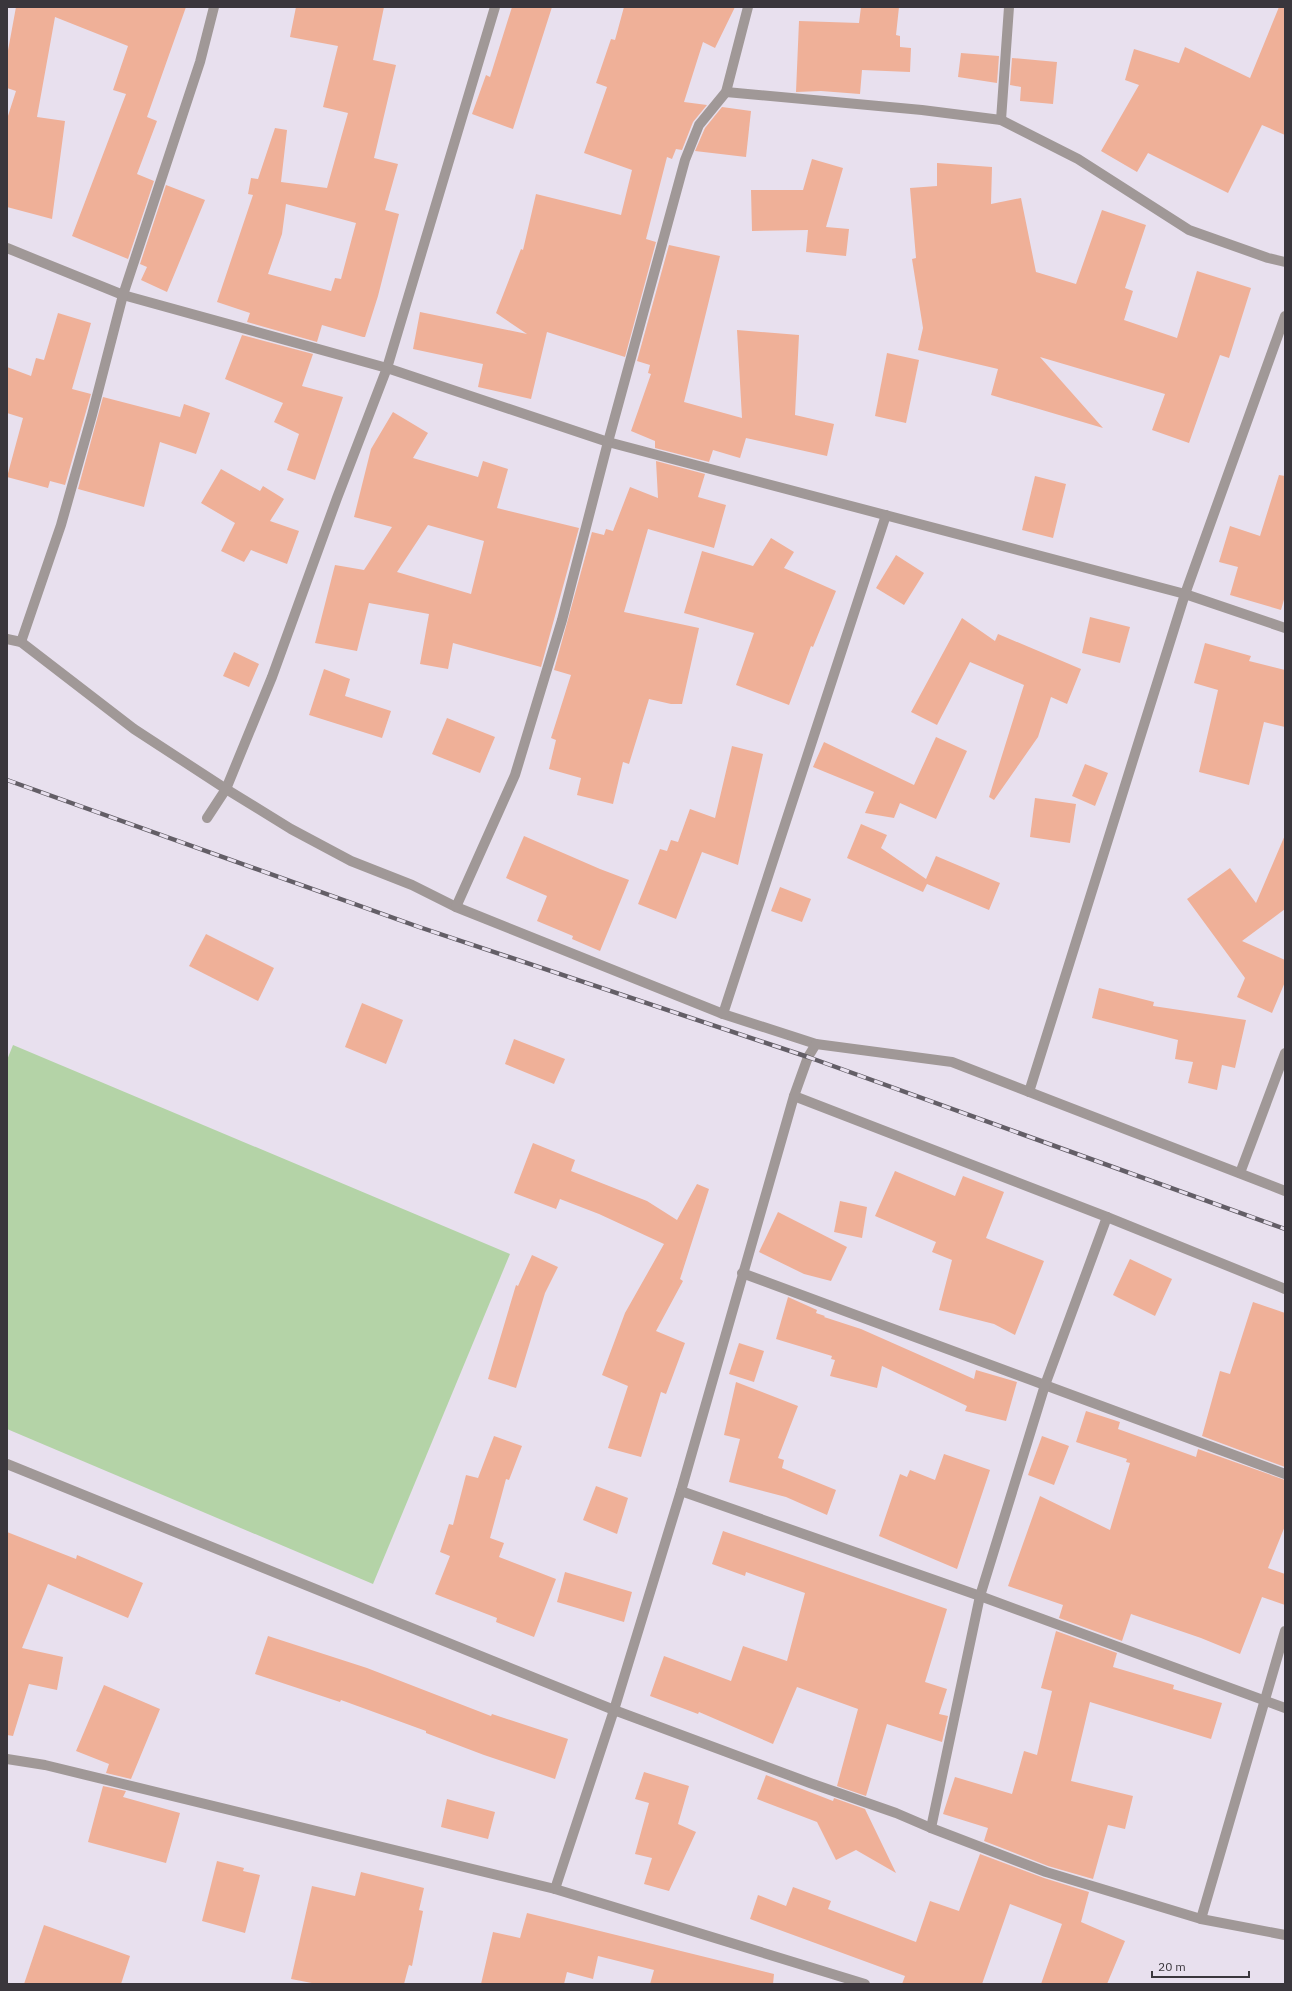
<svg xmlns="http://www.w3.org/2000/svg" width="1292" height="1991" viewBox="0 0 1292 1991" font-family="'IBM Plex Sans',sans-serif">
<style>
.green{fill:#b4d3a7}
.building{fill:#efb098;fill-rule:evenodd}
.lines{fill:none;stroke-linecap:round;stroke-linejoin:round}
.minor{stroke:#a09897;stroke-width:10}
.rail-casing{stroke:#635e66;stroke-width:4.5}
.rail{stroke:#e8e0ee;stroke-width:3;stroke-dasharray:9;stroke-linecap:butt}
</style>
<rect width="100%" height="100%" fill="#e8e0ee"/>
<path class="green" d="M 13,1045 L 510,1254 L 373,1584 L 7,1429 L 7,1060 Z"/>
<g class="building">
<path d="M 16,7 L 186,7 L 147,117 L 157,121 L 137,174 L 154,181 L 128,259 L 72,236 L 126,94 L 113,90 L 128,46 L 55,17 L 37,117 L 65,121 L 52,219 L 7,207 L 7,119 L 16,91 L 7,88 L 7,56 Z"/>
<path d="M 296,7 L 384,7 L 373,60 L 396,65 L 374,158 L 398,164 L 385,210 L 399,214 L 378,296 L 365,337 L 363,337 L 322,325 L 317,342 L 247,322 L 250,313 L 217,302 L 253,195 L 248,194 L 251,178 L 258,179 L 275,128 L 287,130 L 281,182 L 327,188 L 348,113 L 323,107 L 338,46 L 290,37 ZM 286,204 L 356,223 L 341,279 L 335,278 L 331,291 L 268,274 L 282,234 Z"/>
<path d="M 512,7 L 552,7 L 513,129 L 472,114 L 486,75 L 490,77 Z"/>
<path d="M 624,7 L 735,7 L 715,48 L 703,42 L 684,102 L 707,105 L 693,122 L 682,150 L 676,149 L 672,159 L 667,157 L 646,239 L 656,242 L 625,357 L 547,332 L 531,399 L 478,387 L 483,364 L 413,349 L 420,312 L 527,334 L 496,313 L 521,249 L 523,250 L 536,194 L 621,215 L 632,170 L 584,153 L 607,87 L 596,83 L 611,39 L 615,40 Z"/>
<path d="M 861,7 L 899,7 L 896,35 L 900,36 L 900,47 L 911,48 L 910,72 L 862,70 L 860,94 L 821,91 L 796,92 L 799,21 L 859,23 Z"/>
<path d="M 1279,7 L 1285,7 L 1285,135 L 1262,125 L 1228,193 L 1148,153 L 1137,172 L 1101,151 L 1139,85 L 1125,80 L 1134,49 L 1179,63 L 1185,47 L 1250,78 Z"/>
<path d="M 961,53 L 999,56 L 997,83 L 958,77 Z"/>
<path d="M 1012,58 L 1057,62 L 1053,104 L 1020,101 L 1021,87 L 1010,85 Z"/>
<path d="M 722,107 L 751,111 L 746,157 L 695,151 L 705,128 Z"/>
<path d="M 812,159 L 843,168 L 826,227 L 849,229 L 846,256 L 806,252 L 808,230 L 752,231 L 751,190 L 803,190 Z"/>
<path d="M 937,163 L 992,167 L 991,204 L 1021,198 L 1036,272 L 1076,284 L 1102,210 L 1146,225 L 1125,288 L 1133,291 L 1124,320 L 1177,338 L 1197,271 L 1251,288 L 1229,358 L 1220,355 L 1189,443 L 1152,430 L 1165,394 L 1040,357 L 1103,428 L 991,395 L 998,369 L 918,350 L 923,328 L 912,259 L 916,258 L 910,188 L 937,186 Z"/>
<path d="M 166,185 L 205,200 L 167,292 L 141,280 L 147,267 L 140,264 Z"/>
<path d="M 669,245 L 720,256 L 684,402 L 742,418 L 737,330 L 799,335 L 795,415 L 834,424 L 827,456 L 746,438 L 740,458 L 713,450 L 709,462 L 655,448 L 655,441 L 631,431 L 651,374 L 648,373 L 650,365 L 637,361 Z"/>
<path d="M 58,313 L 91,323 L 72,389 L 91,394 L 65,485 L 50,481 L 48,488 L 7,477 L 23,418 L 7,413 L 7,367 L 31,376 L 36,358 L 44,360 Z"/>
<path d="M 242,335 L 313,354 L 302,386 L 343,397 L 315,480 L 287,470 L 299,434 L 274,422 L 283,403 L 225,379 Z"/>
<path d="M 887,353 L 919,360 L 906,423 L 875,416 Z"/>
<path d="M 103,397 L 180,417 L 184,404 L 210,413 L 196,454 L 160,442 L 144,507 L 78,489 Z"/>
<path d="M 393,412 L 428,433 L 413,458 L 478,477 L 483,461 L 508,469 L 497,508 L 579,528 L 541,667 L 453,643 L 448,669 L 420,664 L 429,614 L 369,603 L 357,651 L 315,643 L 335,565 L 364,570 L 392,527 L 354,517 L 371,449 ZM 428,525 L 484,541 L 471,594 L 397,572 Z"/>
<path d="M 656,461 L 705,474 L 698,497 L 726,505 L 714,548 L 648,529 L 624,612 L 699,628 L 682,704 L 671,704 L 649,699 L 629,764 L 623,762 L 613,804 L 577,795 L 581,778 L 549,769 L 556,740 L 551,738 L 571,675 L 554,670 L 592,532 L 604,535 L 606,529 L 613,531 L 630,487 L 658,498 Z"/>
<path d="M 221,469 L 260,491 L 263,486 L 284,499 L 270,521 L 299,531 L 287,564 L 251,550 L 244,562 L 221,551 L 235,523 L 201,503 Z"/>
<path d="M 1279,475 L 1285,476 L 1285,596 L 1281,610 L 1230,595 L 1238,567 L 1219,562 L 1230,526 L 1260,536 Z"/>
<path d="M 1035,476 L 1066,484 L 1053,538 L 1022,530 Z"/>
<path d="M 771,538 L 794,552 L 784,568 L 836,591 L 813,647 L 811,646 L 789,705 L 736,685 L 754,633 L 684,613 L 702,551 L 753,566 Z"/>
<path d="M 896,555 L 924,573 L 904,605 L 876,588 Z"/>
<path d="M 1090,617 L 1130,627 L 1120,663 L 1082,653 Z"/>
<path d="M 962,618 L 995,641 L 998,634 L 1081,669 L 1067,704 L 1051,697 L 1038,737 L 994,800 L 989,797 L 1024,685 L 970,662 L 937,725 L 911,712 Z"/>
<path d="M 1205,643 L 1251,656 L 1249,661 L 1285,670 L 1285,727 L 1264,722 L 1249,785 L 1199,772 L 1218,690 L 1194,683 Z"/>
<path d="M 234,652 L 259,664 L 249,687 L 223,676 Z"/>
<path d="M 324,669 L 350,679 L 345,696 L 391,711 L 382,738 L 309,715 Z"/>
<path d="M 447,718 L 495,737 L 480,773 L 432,754 Z"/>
<path d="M 936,737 L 967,751 L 936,819 L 900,803 L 894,818 L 865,813 L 874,792 L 813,767 L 824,742 L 914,785 Z"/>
<path d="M 732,746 L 763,754 L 738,865 L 702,852 L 676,919 L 638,904 L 660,849 L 667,851 L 671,840 L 678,842 L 690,809 L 715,818 Z"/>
<path d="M 1085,764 L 1108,773 L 1095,806 L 1072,796 Z"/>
<path d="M 1035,798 L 1076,804 L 1070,843 L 1030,837 Z"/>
<path d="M 861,824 L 887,835 L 881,848 L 926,879 L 936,856 L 1000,883 L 989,910 L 927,884 L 923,892 L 847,858 Z"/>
<path d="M 1285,835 L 1285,909 L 1242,941 L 1285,960 L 1285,982 L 1272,1013 L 1237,997 L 1245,978 L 1187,899 L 1230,868 L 1256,903 Z"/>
<path d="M 524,836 L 600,869 L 629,880 L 600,951 L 572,939 L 573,936 L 537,921 L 547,896 L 506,878 Z"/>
<path d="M 780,887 L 811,899 L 802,922 L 771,911 Z"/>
<path d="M 206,934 L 274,968 L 258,1001 L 189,966 Z"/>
<path d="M 1099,988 L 1154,1002 L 1153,1006 L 1246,1020 L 1235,1068 L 1222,1065 L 1217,1090 L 1188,1083 L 1193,1062 L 1175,1059 L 1178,1040 L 1092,1018 Z"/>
<path d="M 362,1003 L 403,1020 L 386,1064 L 345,1047 Z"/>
<path d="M 514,1039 L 565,1059 L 554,1084 L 505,1064 Z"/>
<path d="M 533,1143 L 575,1160 L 571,1171 L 647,1201 L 677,1220 L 697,1184 L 709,1189 L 680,1279 L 683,1281 L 656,1331 L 685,1343 L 666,1394 L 661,1392 L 641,1457 L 608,1448 L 628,1386 L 602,1375 L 625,1313 L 664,1244 L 599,1214 L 560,1199 L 556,1209 L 514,1193 Z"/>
<path d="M 895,1171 L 955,1196 L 963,1176 L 1004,1192 L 986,1238 L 1044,1261 L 1015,1335 L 994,1324 L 939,1310 L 952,1260 L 932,1252 L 936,1242 L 875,1216 Z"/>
<path d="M 840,1201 L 867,1207 L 862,1238 L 834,1232 Z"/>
<path d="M 778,1212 L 847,1247 L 831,1281 L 804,1274 L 759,1252 Z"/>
<path d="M 532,1255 L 558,1267 L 545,1293 L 516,1388 L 488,1379 L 516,1285 L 518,1286 Z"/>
<path d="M 1130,1259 L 1172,1279 L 1155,1316 L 1113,1295 Z"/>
<path d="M 788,1297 L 817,1310 L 816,1313 L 825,1316 L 824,1317 L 861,1329 L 974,1379 L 976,1370 L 1017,1382 L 1006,1421 L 965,1411 L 967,1406 L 882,1366 L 877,1388 L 830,1376 L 835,1360 L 831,1359 L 832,1356 L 776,1339 Z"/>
<path d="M 1253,1302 L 1285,1313 L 1285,1467 L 1202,1436 L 1220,1371 L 1230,1374 Z"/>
<path d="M 739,1343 L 764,1351 L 754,1382 L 729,1374 Z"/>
<path d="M 736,1382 L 798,1406 L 778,1458 L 784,1460 L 782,1468 L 836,1490 L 827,1515 L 786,1497 L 729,1482 L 740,1439 L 724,1435 Z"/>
<path d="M 1086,1411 L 1120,1422 L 1118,1429 L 1196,1457 L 1198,1449 L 1285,1480 L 1285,1526 L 1268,1568 L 1285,1574 L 1285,1605 L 1262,1597 L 1240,1654 L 1201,1638 L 1131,1614 L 1122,1641 L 1059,1618 L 1063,1605 L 1008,1586 L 1040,1496 L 1110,1530 L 1130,1463 L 1126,1462 L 1127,1459 L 1076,1442 Z"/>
<path d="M 494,1436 L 522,1446 L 509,1480 L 506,1479 L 490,1538 L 504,1543 L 499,1557 L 556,1579 L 534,1637 L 496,1622 L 497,1618 L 435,1594 L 450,1556 L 440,1552 L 449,1524 L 453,1525 L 466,1475 L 478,1478 Z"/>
<path d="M 1042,1436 L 1069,1446 L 1054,1485 L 1028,1475 Z"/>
<path d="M 944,1454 L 990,1470 L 957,1569 L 879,1536 L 900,1474 L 907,1477 L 910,1470 L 935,1480 Z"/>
<path d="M 596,1486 L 628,1498 L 617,1534 L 583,1520 Z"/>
<path d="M 723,1531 L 947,1609 L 925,1682 L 947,1689 L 939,1714 L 948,1716 L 942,1742 L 887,1724 L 866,1796 L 837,1786 L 858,1709 L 797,1687 L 773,1744 L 699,1712 L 698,1714 L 650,1696 L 664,1656 L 731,1681 L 743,1646 L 787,1661 L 805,1593 L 746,1572 L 745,1576 L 712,1564 Z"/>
<path d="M 7,1532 L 76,1559 L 77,1555 L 143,1583 L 128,1618 L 48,1584 L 22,1648 L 63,1657 L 57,1690 L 29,1684 L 13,1736 L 7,1735 Z"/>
<path d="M 565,1572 L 632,1592 L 624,1622 L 557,1602 Z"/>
<path d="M 1056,1631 L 1117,1653 L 1113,1667 L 1174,1685 L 1173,1689 L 1222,1703 L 1211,1739 L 1090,1702 L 1071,1781 L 1133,1796 L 1125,1829 L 1108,1825 L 1093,1879 L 1048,1866 L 984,1841 L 988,1828 L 943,1814 L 955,1777 L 1012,1794 L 1024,1751 L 1037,1755 L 1052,1691 L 1041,1688 Z"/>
<path d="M 268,1636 L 367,1668 L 491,1716 L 492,1714 L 568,1739 L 555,1779 L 484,1755 L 426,1733 L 426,1731 L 341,1700 L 340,1702 L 255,1674 Z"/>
<path d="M 104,1685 L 160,1709 L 131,1779 L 106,1773 L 109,1764 L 76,1751 Z"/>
<path d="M 644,1772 L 689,1786 L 678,1824 L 696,1832 L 669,1891 L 644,1884 L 652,1858 L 635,1854 L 649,1803 L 635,1799 Z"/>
<path d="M 766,1775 L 833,1801 L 834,1798 L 865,1809 L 896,1873 L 856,1850 L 836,1860 L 817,1822 L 757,1799 Z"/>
<path d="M 103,1786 L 126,1791 L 123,1797 L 180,1813 L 166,1863 L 88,1842 Z"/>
<path d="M 447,1799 L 495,1812 L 488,1839 L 441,1827 Z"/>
<path d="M 980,1854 L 1044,1878 L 1089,1892 L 1081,1922 L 1125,1941 L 1107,1984 L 1041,1984 L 1062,1924 L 1010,1904 L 982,1984 L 902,1984 L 905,1976 L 750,1919 L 758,1895 L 786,1906 L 793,1887 L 831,1901 L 828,1909 L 916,1942 L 930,1901 L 959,1911 Z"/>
<path d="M 217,1861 L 244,1868 L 243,1871 L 260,1875 L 245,1933 L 202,1921 Z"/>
<path d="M 361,1872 L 424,1888 L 419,1910 L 423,1911 L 412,1966 L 409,1965 L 404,1984 L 317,1984 L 291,1979 L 312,1886 L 355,1896 Z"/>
<path d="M 527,1913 L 774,1974 L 773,1984 L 650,1984 L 654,1970 L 598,1956 L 593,1979 L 567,1972 L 564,1984 L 481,1984 L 493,1932 L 520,1938 Z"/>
<path d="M 44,1925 L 130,1956 L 121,1984 L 24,1984 Z"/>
</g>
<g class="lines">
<g class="minor">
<path d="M 726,92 L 922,110 L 1001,120 L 1078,159 L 1189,230 L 1268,258 L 1285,262"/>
<path d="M 1001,120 L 1009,7"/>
<path d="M 7,248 L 123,295 L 387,368 L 608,442 L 1185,594 L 1285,628"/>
<path d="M 7,639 L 21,642 L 134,729 L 226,789 L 291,829 L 351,861 L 412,885 L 456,907 L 723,1014 L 816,1044"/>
<path d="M 21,642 L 61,525 L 92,415 L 123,295 L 200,62 L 214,7"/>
<path d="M 207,818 L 226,789 L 272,677 L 337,498 L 387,368 L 495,7"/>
<path d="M 456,907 L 515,775 L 562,620 L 608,442 L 685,160 L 699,125 L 726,92 L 748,7"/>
<path d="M 723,1014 L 886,515"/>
<path d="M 1029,1092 L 1185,594 L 1285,316"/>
<path d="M 794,1096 L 1107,1217 L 1285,1289"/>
<path d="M 1240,1173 L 1285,1053"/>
<path d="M 742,1273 L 1285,1474"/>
<path d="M 7,1464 L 614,1710 L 681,1491 L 794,1096 L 808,1057 L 816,1044 L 952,1062 L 1285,1191"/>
<path d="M 681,1491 L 980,1596 L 1285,1708"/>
<path d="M 7,1759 L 45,1765 L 555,1889 L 865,1984"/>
<path d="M 931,1828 L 980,1596 L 1045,1385 L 1107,1217"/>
<path d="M 555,1889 L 614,1710 L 810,1783 L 896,1813 L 931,1828 L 1046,1872 L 1201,1919 L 1285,1935"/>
<path d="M 1201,1919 L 1285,1631"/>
</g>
<g class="rail-casing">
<path id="rail" d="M 7,780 L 419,927 L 808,1057 L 1285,1229"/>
</g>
<use href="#rail" class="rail"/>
</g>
<rect width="1292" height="1991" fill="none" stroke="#3a363c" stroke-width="16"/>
<path d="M1152 1971v6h97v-6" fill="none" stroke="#3a363c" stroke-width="2"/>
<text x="1158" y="1971" font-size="12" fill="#3a363c" stroke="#e8e0ee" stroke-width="3" paint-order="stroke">20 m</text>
</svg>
